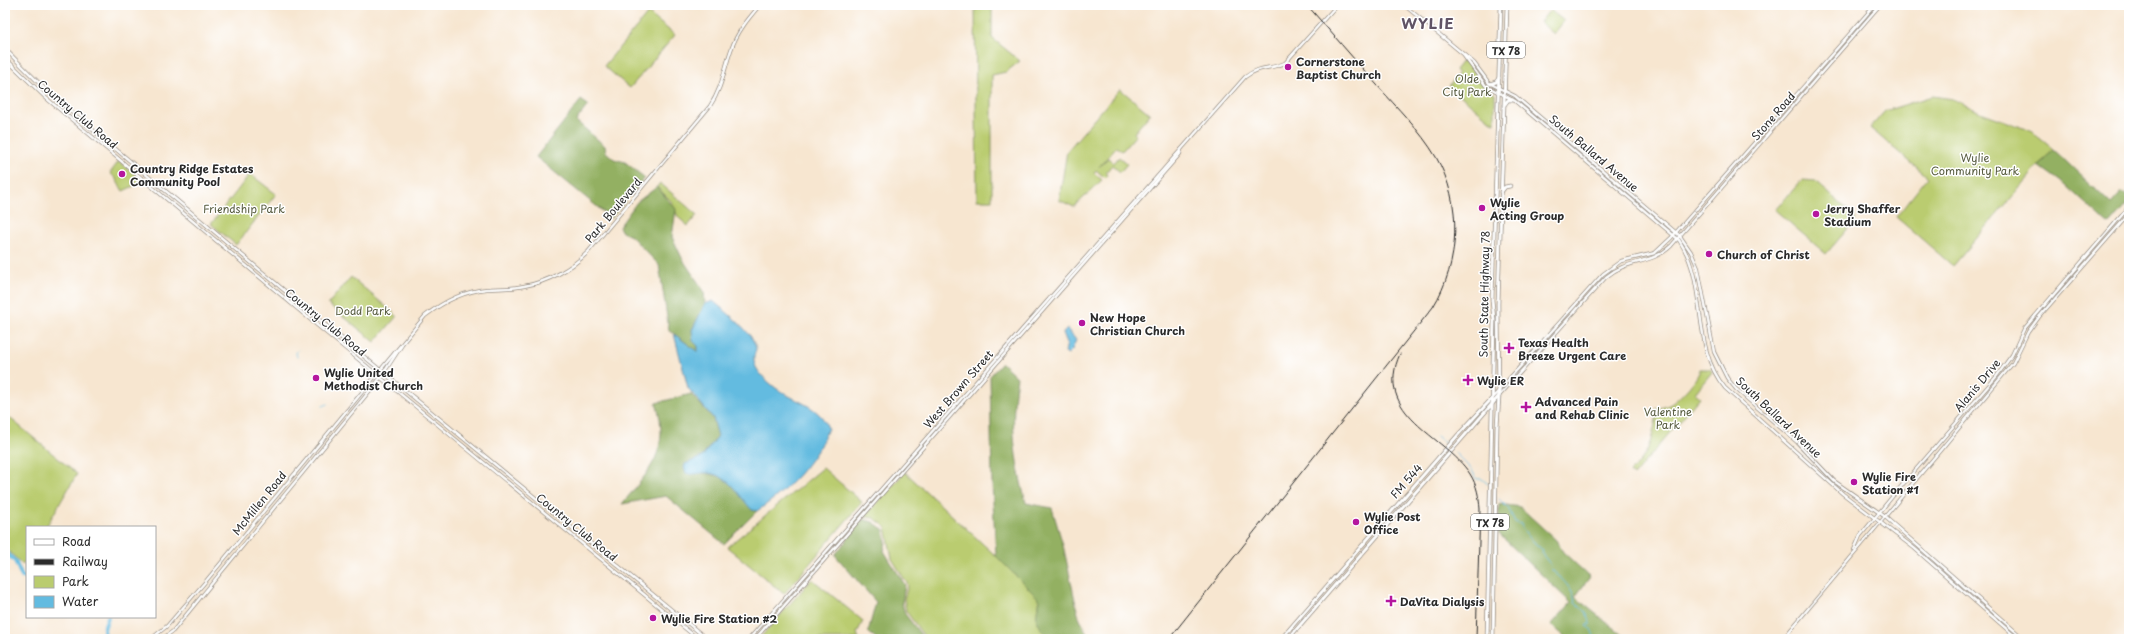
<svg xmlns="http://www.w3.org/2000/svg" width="2134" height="644" viewBox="0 0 2134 644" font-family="'Playpen Sans',sans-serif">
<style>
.green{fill:#bacc6f;stroke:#727c4d}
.forest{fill:#93b062;stroke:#5f6e46}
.water{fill:#63bbe0;stroke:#477386}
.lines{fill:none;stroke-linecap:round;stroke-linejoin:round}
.stream{stroke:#63bbe0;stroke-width:1}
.river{stroke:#63bbe0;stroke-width:4}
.secondary-casing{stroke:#91887e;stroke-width:4}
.primary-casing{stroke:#91887e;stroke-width:4.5}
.secondary{stroke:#fff;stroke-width:2.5}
.primary{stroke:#fff;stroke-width:3}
.rail{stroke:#2b2b2b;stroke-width:1}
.poi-dot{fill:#b5179e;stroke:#fff;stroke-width:1.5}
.labels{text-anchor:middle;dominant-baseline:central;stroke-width:3;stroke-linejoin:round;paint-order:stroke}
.shield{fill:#fff;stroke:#6b6b6b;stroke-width:1}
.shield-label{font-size:10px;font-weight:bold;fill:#2b2b2b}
.poi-label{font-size:11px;font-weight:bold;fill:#2b2b2b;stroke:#fff;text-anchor:start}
.park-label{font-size:11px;fill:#565b3f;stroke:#fff}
.street-label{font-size:11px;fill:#2b2b2b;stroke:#fff}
.district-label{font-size:15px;font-weight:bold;letter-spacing:1px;fill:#605365;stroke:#fff}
</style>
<rect width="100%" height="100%" fill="#fff"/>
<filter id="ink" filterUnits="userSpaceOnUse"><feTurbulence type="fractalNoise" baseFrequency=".025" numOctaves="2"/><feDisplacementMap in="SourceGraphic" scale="8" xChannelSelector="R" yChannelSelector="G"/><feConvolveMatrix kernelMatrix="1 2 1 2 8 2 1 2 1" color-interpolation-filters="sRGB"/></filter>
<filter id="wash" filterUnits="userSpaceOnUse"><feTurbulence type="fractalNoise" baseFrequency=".012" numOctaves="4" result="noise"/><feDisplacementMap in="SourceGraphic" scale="16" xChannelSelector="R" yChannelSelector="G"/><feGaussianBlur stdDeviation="0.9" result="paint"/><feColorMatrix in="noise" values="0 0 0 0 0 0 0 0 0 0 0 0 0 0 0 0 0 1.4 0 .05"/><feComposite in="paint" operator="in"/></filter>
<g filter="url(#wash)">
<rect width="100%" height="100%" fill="#f7e6d0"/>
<g class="green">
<path d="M 975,5 L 992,5 L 992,38 L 1020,61 L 1006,72 L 992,75 L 992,200 L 977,200 Z"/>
<path d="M 1550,10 L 1564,21 L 1554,34 L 1540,22 Z"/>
<path d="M 648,13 L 675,35 L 630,88 L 604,66 Z"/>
<path d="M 1463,60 C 1476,71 1481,85 1495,94 L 1495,123 L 1492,122 L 1449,86 L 1458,74 L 1455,70 Z"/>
<path d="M 1120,89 L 1150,114 L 1134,133 L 1136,135 L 1122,151 L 1116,147 L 1099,167 L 1108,158 L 1114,163 L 1119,157 L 1127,164 L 1120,172 L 1112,165 L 1106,172 L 1108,175 L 1105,178 L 1096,170 L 1094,173 L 1102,180 L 1074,207 L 1059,200 L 1067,151 Z"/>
<path d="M 1932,96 L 1953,99 L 1978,111 L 2016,125 L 2032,132 L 2053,149 L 1953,266 L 1896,217 L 1928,177 L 1870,128 L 1885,111 Z"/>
<path d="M 119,161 L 140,179 L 134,186 L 123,191 L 115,178 L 110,173 Z"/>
<path d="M 250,174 L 276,194 L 236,245 L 211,224 Z"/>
<path d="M 1802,180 L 1815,181 L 1857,218 L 1826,254 L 1775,210 Z"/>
<path d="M 660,183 L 697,215 L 688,226 L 678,217 L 672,202 L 657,187 Z"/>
<path d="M 351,277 L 397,316 L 375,342 L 328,304 Z"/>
<path d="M 1700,369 L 1710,369 L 1712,372 L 1695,393 L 1700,397 L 1633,476 L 1630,472 C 1649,457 1652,437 1657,415 L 1656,409 C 1660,408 1665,407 1669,405 C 1678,401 1699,378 1700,369 Z"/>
<path d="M 5,414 L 77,474 L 46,527 L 27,527 L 27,558 L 23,565 L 5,548 Z"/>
<path d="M 823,468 L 862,502 L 784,594 L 727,547 Z"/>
<path d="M 905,472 L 1050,606 L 1069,639 L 926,639 L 906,611 L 904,599 L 908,585 L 892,559 L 886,527 L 874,518 L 864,517 Z"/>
<path d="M 812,579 L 863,621 L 857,633 L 859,639 L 759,639 Z"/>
</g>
<g class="forest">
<path d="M 581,100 L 588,105 L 576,121 L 605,146 L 606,152 L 614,159 L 625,162 L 645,178 L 611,218 L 536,157 Z"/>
<path d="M 2053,149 L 2111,204 L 2122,192 L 2129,198 L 2129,202 L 2109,225 L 2064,184 L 2039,166 Z"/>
<path d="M 657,187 L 676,209 L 672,237 L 683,260 L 704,291 L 705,304 L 692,330 L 698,346 L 698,352 L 669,330 L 659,265 L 631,236 L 622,232 L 619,227 L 637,202 Z"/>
<path d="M 1002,363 L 1017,377 C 1010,425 1014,456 1026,503 L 1052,508 L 1063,545 L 1078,614 L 1089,639 L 1049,639 C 1037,622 1033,621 1040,600 L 996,556 L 992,484 L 990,376 Z"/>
<path d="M 691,394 L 713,418 L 718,436 L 702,457 L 685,464 L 700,472 L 723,477 L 732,485 L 752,510 L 757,511 L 724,544 L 666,496 L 622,504 C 650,470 671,450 656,403 Z"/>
<path d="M 1499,504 L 1520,507 L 1556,540 L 1563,552 L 1590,577 L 1575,597 L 1627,639 L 1568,639 L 1551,625 L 1571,603 L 1499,534 Z"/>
<path d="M 863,519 L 873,522 L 884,530 L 886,542 L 884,551 L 905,585 L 902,603 L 905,614 L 924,639 L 877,639 L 868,632 L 876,602 L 835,555 Z"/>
</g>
<g class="water">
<path d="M 713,301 C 725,311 753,332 756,348 C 756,352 753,356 754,360 C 754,369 765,379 771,384 C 789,401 819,403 828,428 C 816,461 787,491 757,511 L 752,510 C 738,495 730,476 708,473 C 700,472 693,476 686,473 L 684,468 L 685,464 L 702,457 L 718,436 L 713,418 L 688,388 L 674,334 L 698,352 L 698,346 L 693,341 L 692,330 L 705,304 Z"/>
<path d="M 1067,329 L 1076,340 L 1072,350 L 1068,354 L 1065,352 L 1067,343 L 1063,333 Z"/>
</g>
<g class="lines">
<g class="stream">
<path d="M 297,357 L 296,353 L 298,350"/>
<path d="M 323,406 L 328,404"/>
<path d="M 1437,436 L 1445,443"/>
<path d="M 1454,452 L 1471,469 L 1477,479 L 1482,479 L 1488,484"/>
<path d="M 1499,499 L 1508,508 L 1515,522 L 1521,524 C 1521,530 1538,547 1543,550 L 1542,554 L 1551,565 L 1552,570 C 1561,578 1574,589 1575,603 C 1583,609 1590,615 1590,625 L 1588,624 L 1586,626 L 1591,629 L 1594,636 L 1593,639"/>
<path d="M 656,639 L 667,639"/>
</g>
<g class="river">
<path d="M 5,552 L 15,561 L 22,577 L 27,578"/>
<path d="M 105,639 L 104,629 L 108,617"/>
</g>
</g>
</g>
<g filter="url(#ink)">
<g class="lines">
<g class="secondary-casing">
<g id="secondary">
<path d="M 1404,5 L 1474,63 L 1489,83 L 1515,96 L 1680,236 L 1691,252 L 1698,268 L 1714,352 L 1727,378 L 1736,389 L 1797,442 L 1834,481 L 1884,516 L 2024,639"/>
<path d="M 5,49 L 50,94 L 322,322 L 707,639"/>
<path d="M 1464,56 L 1486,86 L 1515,101 L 1679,240 C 1709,285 1690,346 1725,388 L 1843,494 L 1914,548 L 2018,639"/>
<path d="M 5,58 L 46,98 L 318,326 L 698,639"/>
<path d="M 1499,390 L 1603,274 L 1621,261 L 1655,253 L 1671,238 L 1875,5"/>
<path d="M 1499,396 L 1606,277 C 1628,258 1650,266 1671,246 L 1880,5"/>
<path d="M 1854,550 L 1860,536 L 1892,497 L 1996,377 L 2012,355 L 2024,329 L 2129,207"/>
<path d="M 151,639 L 167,626 L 206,581 L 425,316 C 443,302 464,291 487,289 C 499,288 511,289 524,286 C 548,282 571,269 588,252 L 710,106 C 722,88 724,70 731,50 C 737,32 748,19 760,5"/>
<path d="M 162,639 L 173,631 L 381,377 L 402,345"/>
<path d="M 749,639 L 1245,77 C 1261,65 1269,70 1285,63 L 1337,5"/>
<path d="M 755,639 L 1180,154 L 1181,150"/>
<path d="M 1783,639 L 2013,363 L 2028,332 L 2039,317 L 2129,214"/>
</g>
</g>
<g class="primary-casing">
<g id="primary">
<path d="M 1490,84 L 1496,82 L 1499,78"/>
<path d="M 1505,104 L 1508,100 L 1513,100"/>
<path d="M 1501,192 L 1505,187 L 1510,186"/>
<path d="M 1281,639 L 1458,435 L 1499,391"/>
<path d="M 1288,639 L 1499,396"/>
<path d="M 1487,639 L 1494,320 L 1492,300 L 1501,5"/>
<path d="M 1493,639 L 1497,427 L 1499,396 L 1498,304 L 1507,5"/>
</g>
</g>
<use href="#secondary" class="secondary"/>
<use href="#primary" class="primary"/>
<g class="rail">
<path d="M 1400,354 C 1372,415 1445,435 1470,474 C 1477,485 1479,497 1480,509 L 1476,639"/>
<path d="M 1169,639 L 1433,307 C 1460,263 1463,203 1436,157 C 1420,130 1397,108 1377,85 C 1353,58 1330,31 1307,5"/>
</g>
</g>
</g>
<g class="poi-dot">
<circle cx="1288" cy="67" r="4"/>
<circle cx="122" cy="174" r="4"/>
<circle cx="1482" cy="208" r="4"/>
<circle cx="1816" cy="214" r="4"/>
<circle cx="1709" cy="254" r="4"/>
<circle cx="1082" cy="323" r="4"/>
<path d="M1507 342h4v4h4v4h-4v4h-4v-4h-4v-4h4z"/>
<circle cx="316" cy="378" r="4"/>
<path d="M1466 374h4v4h4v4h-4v4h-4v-4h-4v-4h4z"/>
<path d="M1524 401h4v4h4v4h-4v4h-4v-4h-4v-4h4z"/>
<circle cx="1854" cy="482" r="4"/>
<circle cx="1356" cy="522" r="4"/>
<path d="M1389 595h4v4h4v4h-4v4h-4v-4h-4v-4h4z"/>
<circle cx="653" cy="618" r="4"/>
</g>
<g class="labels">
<g class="shield">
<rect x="1487" y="42" width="38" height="16" rx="3"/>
<rect x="1471" y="514" width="38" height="16" rx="3"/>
</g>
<g class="shield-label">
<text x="1506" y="50">TX 78</text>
<text x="1490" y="522">TX 78</text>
</g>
<g class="poi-label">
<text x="1296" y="61">Cornerstone<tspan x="1296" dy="13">Baptist Church</tspan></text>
<text x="130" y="168">Country Ridge Estates<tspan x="130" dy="13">Community Pool</tspan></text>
<text x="1490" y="202">Wylie<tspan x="1490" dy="13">Acting Group</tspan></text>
<text x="1824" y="208">Jerry Shaffer<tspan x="1824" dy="13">Stadium</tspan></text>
<text x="1717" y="254">Church of Christ</text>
<text x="1090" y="317">New Hope<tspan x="1090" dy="13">Christian Church</tspan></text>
<text x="1518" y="342">Texas Health<tspan x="1518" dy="13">Breeze Urgent Care</tspan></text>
<text x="324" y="372">Wylie United<tspan x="324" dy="13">Methodist Church</tspan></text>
<text x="1477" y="380">Wylie ER</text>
<text x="1535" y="401">Advanced Pain<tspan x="1535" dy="13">and Rehab Clinic</tspan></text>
<text x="1862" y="476">Wylie Fire<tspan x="1862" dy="13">Station #1</tspan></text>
<text x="1364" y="516">Wylie Post<tspan x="1364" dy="13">Office</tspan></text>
<text x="1400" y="601">DaVita Dialysis</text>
<text x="661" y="618">Wylie Fire Station #2</text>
</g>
<g class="park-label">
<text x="1467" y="78">Olde<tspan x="1467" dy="13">City Park</tspan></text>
<text x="1975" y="157">Wylie<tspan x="1975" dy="13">Community Park</tspan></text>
<text x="244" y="208">Friendship Park</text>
<text x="363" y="310">Dodd Park</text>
<text x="1668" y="411">Valentine<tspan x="1668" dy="13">Park</tspan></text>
</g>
<g class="street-label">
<text transform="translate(78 114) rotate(40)">Country Club Road</text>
<text transform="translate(1773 116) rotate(-49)">Stone Road</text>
<text transform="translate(1594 153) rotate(40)">South Ballard Avenue</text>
<text transform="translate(613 210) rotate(-50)">Park Boulevard</text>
<text transform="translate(1484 294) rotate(-89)">South State Highway 78</text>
<text transform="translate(326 322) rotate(39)">Country Club Road</text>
<text transform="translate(1977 385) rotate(-50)">Alanis Drive</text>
<text transform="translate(958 389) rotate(-49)">West Brown Street</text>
<text transform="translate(1779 417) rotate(43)">South Ballard Avenue</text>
<text transform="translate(1406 481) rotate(-49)">FM 544</text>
<text transform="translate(259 503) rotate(-51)">McMillen Road</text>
<text transform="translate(577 527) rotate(39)">Country Club Road</text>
</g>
<g class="district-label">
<text x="1428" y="22">WYLIE</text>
</g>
</g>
<rect width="2134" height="644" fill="none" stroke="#fff" stroke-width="20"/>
<rect x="26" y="526" width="130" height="92" fill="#ffffff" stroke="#aaaaaa"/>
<rect x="34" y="539" width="20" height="6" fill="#ffffff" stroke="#aaaaaa"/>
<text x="62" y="546" font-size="12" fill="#2b2b2b">Road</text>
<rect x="34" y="559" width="20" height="6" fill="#2b2b2b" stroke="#aaaaaa"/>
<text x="62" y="566" font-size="12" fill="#2b2b2b">Railway</text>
<rect x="34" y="576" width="20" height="12" fill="#bacc6f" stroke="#aaaaaa"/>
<text x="62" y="586" font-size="12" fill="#2b2b2b">Park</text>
<rect x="34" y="596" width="20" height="12" fill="#63bbe0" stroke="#aaaaaa"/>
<text x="62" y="606" font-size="12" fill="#2b2b2b">Water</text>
</svg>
